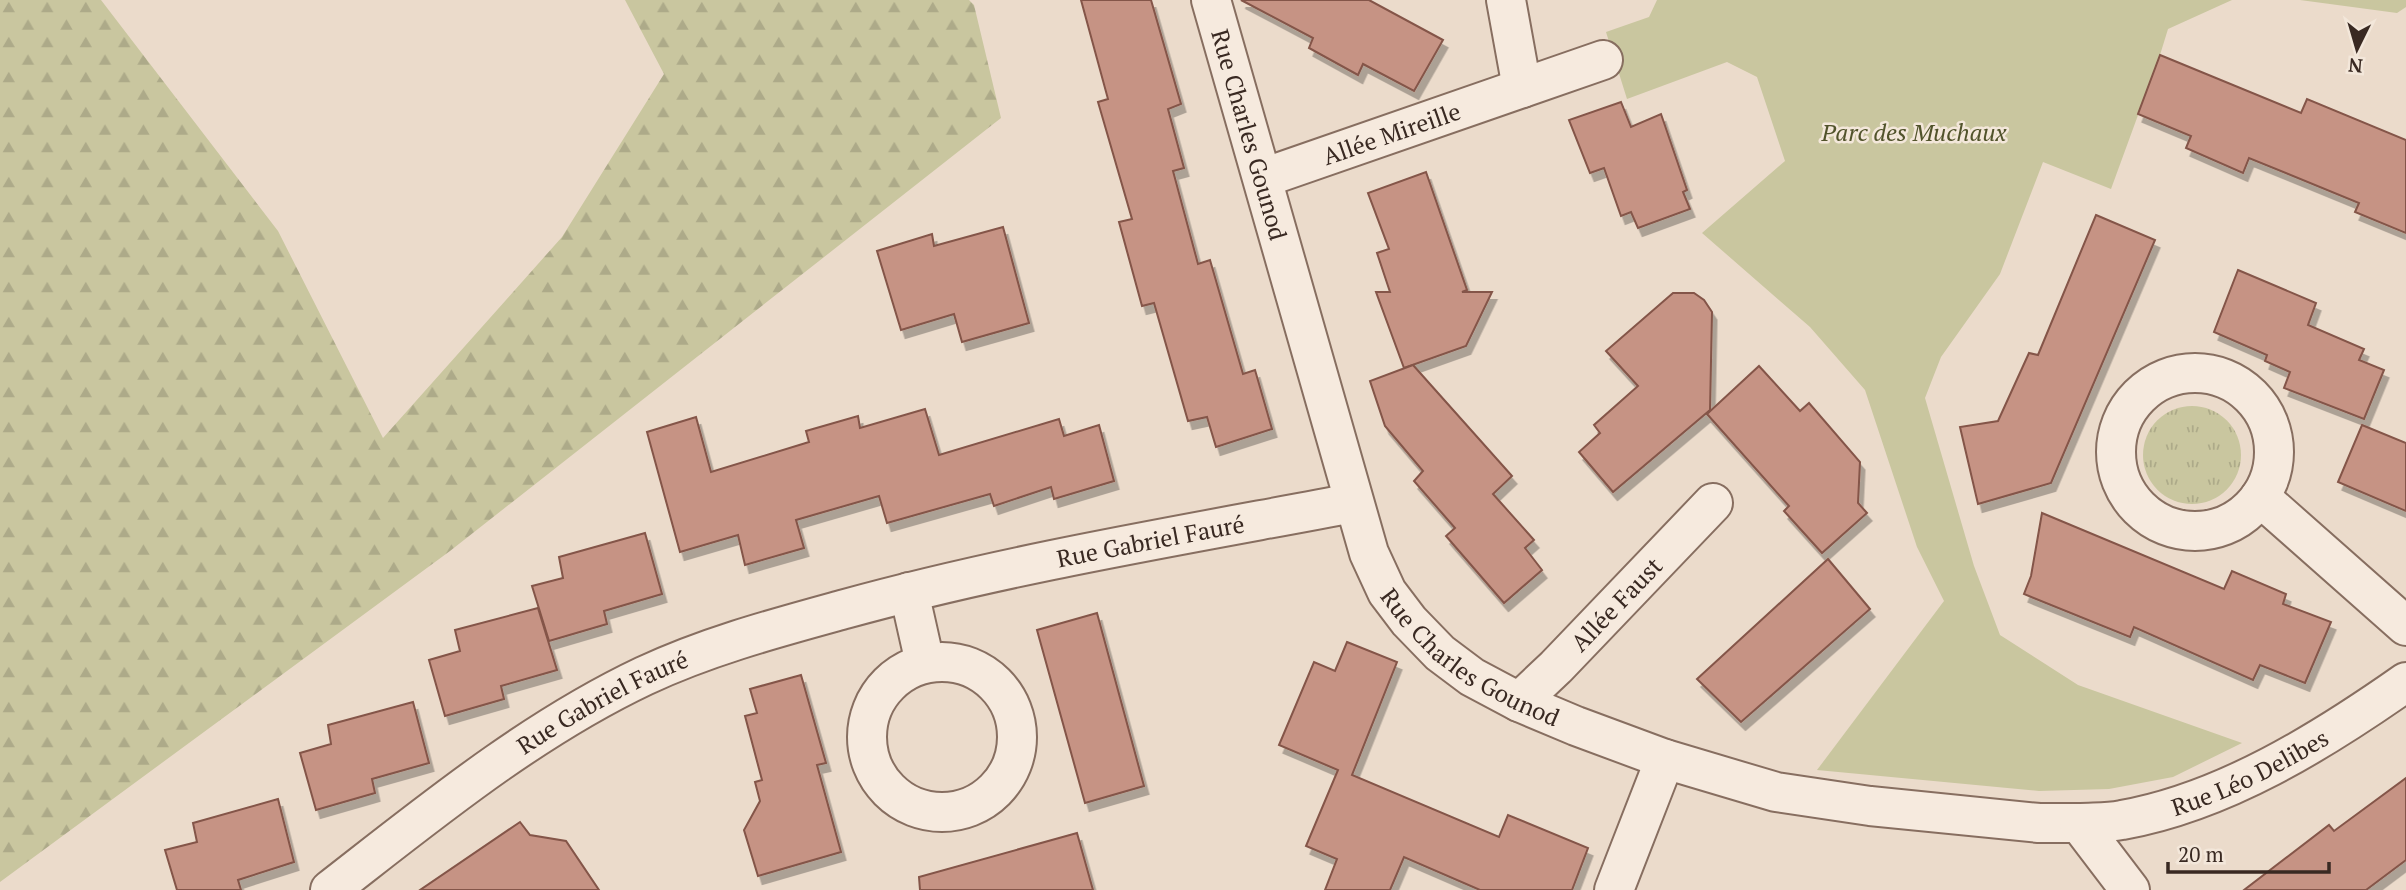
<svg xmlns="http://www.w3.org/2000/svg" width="2406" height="890" viewBox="0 0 2406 890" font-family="'PT Serif',serif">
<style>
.grass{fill:url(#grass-tufts)}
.forest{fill:url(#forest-firs)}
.green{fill:#c9c69f}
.building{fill:#c69384;stroke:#845548;stroke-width:2;filter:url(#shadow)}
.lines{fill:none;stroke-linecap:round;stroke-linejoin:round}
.minor-casing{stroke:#876e60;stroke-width:42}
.minor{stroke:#f6eade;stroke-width:38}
.labels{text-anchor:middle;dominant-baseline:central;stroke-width:5;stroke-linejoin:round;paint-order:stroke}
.park-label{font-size:24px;font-style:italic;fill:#51532b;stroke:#f3e7da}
.street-label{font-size:24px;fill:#392922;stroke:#f3e7da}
</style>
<defs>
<pattern id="grass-tufts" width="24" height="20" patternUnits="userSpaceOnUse" patternTransform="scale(1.75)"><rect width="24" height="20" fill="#c9c69f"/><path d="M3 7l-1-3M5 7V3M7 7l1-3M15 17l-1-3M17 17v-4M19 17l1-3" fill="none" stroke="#adaa89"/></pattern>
<pattern id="forest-firs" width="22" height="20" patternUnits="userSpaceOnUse" patternTransform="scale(1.75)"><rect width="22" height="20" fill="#c9c69f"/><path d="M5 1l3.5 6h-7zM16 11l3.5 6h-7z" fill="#adaa89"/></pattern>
<filter id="shadow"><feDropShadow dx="4.5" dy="8" stdDeviation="0" flood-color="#0004"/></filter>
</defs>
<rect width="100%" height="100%" fill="#ebdbcb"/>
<circle class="grass" cx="2192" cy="455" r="49"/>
<path class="forest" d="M 0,0 L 101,0 L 278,231 L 383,438 L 562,237 L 664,74 L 625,0 L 969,0 L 974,5 L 1001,118 L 450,551 L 0,882 Z"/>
<g class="green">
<path d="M 1657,0 L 2232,0 L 2168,29 L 2160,55 L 2111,189 L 2043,162 L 2000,274 L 1941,357 L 1925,398 L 1974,566 L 2000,635 L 2078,685 L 2242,743 L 2173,777 L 2109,789 L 2039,791 L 1817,770 L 1944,601 L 1917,547 L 1865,390 L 1810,327 L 1702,233 L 1785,161 L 1757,77 L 1727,62 L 1627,99 L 1606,32 L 1649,17 Z"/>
<path d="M 2300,0 L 2406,0 L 2406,7 L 2397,13 Z"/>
</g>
<g class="building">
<path d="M 1081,0 L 1151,0 L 1181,104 L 1168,109 L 1184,168 L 1173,171 L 1198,264 L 1210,260 L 1243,374 L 1255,370 L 1272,429 L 1216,447 L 1207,417 L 1188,421 L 1154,303 L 1142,306 L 1119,222 L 1132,219 L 1098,102 L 1108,99 Z"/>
<path d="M 1241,0 L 1369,0 L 1443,40 L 1414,91 L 1363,64 L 1358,75 L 1309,48 L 1313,38 Z"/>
<path d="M 2160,55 L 2301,113 L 2307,99 L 2406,140 L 2406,233 L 2355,212 L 2359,203 L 2249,158 L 2243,173 L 2186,148 L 2191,136 L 2138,114 Z"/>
<path d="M 1621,102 L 1631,127 L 1661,114 L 1687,190 L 1683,192 L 1690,209 L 1638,228 L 1631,212 L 1621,216 L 1604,168 L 1590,173 L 1569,120 Z"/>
<path d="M 1426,172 L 1467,290 L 1462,292 L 1492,292 L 1466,346 L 1404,368 L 1376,292 L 1390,292 L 1377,253 L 1389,249 L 1368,193 Z"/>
<path d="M 2096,215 L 2155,240 L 2051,483 L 1978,504 L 1960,427 L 1998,421 L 2029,353 L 2038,355 Z"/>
<path d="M 1003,227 L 1029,323 L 962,342 L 954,314 L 901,330 L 877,251 L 932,234 L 934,246 Z"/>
<path d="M 2238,270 L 2316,303 L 2308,325 L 2364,349 L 2359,360 L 2384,370 L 2364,419 L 2284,388 L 2290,372 L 2265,361 L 2267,355 L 2214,332 Z"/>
<path d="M 1673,293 L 1694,293 L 1704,300 L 1712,312 L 1710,410 L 1613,492 L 1579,452 L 1600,433 L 1594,425 L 1638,386 L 1606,351 Z"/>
<path d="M 1413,365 L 1512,476 L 1493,494 L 1534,540 L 1525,548 L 1542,570 L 1504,603 L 1446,536 L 1455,528 L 1414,481 L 1423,471 L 1385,426 L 1370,381 Z"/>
<path d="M 1759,366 L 1800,411 L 1809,403 L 1860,462 L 1858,503 L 1867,513 L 1822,553 L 1784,511 L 1789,506 L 1707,414 Z"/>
<path d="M 925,409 L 939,455 L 1059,419 L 1064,436 L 1099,425 L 1114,481 L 1054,499 L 1051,487 L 994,506 L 990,494 L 887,523 L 879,496 L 796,520 L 804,548 L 745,565 L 738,535 L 680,552 L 647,432 L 696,417 L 711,472 L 809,442 L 806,431 L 858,416 L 860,428 Z"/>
<path d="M 2362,425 L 2406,443 L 2406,511 L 2338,482 Z"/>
<path d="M 2042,513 L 2224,589 L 2232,571 L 2286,594 L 2283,604 L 2331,622 L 2305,683 L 2260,665 L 2253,680 L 2134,627 L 2130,637 L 2024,594 L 2031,576 Z"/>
<path d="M 645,533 L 662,594 L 604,611 L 607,624 L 549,641 L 532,586 L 563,578 L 559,557 Z"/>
<path d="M 1828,559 L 1870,609 L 1741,722 L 1697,679 Z"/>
<path d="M 538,608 L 557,670 L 501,686 L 504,699 L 445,716 L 429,660 L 460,651 L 455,630 Z"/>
<path d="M 1097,613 L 1144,786 L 1085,803 L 1037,630 Z"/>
<path d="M 1347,642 L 1397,662 L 1352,775 L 1499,837 L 1508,815 L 1588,848 L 1572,890 L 1480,890 L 1404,857 L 1390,890 L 1325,890 L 1337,859 L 1306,846 L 1338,770 L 1279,745 L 1314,662 L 1335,671 Z"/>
<path d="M 801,675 L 826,763 L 817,765 L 841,852 L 758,876 L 744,830 L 760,801 L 755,782 L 762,780 L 745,716 L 757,713 L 750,689 Z"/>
<path d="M 413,702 L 429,763 L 372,779 L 375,793 L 316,810 L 300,753 L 331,744 L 328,725 Z"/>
<path d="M 2406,778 L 2406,860 L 2366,890 L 2244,890 L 2329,825 L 2334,831 Z"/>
<path d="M 278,799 L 294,862 L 238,880 L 241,890 L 177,890 L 165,850 L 197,842 L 193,823 Z"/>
<path d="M 520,822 L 530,835 L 566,841 L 599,890 L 420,890 Z"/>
<path d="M 1077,833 L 1093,890 L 920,890 L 919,877 Z"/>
</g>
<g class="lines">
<g class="minor-casing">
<g id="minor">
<path id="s1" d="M 1211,0 L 1369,553 L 1387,592 L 1409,621 L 1440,653 L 1472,677 L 1519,702 L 1576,726 L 1665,759 L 1776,792 L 1870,806 L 2039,823 L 2079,823 L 2130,890"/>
<path d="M 1506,0 L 1522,88"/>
<path id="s2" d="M 1263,178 L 1603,60"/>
<circle cx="2195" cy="452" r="79"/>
<path d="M 2260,497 L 2406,626"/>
<path d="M 909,592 L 925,663"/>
<circle cx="942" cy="737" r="75"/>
<path id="s3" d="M 1519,702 L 1556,667 L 1713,503"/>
<path id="s4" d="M 2079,823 C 2093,822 2108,823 2122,820 C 2224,802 2322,741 2406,682"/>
<path id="s5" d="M 330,890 C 429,813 530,730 644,676 C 708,646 776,628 845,609 C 1012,563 1183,535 1353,503"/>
<path d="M 1614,890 L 1665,759"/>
</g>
</g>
<use href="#minor" class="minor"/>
</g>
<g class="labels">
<g class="park-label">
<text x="1914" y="132">Parc des Muchaux</text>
</g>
<g class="street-label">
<text stroke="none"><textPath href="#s2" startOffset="136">Allée Mireille</textPath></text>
<text stroke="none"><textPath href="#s1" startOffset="140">Rue Charles Gounod</textPath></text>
<text stroke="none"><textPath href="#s5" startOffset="906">Rue Gabriel Fauré</textPath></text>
<text stroke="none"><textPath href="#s3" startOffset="138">Allée Faust</textPath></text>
<text stroke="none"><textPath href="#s1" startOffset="726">Rue Charles Gounod</textPath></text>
<text stroke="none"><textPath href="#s5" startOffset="332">Rue Gabriel Fauré</textPath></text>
<text stroke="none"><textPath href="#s4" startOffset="180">Rue Léo Delibes</textPath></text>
</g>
</g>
<g transform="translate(2357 49) rotate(185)" stroke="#f3e7da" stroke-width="5" paint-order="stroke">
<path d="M0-5L12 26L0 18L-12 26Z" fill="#392922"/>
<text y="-10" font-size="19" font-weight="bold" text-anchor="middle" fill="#392922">N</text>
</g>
<path d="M2168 862v10h161v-10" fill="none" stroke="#392922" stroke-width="3.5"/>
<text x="2178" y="862" font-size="21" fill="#392922" stroke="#f3e7da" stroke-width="5" paint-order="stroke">20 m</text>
</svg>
